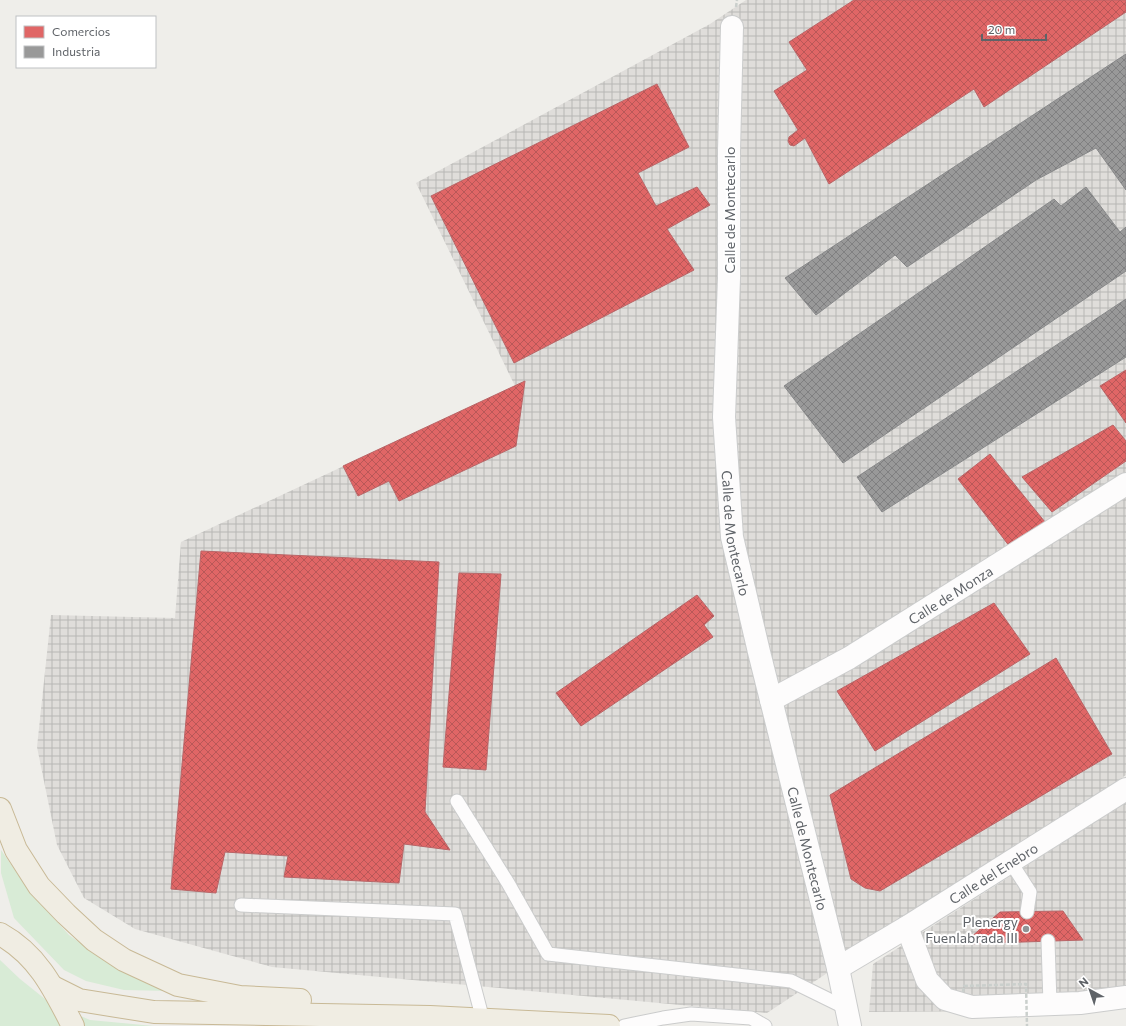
<svg xmlns="http://www.w3.org/2000/svg" width="1126" height="1026" viewBox="0 0 1126 1026" font-family="Commissioner,sans-serif">
<style>
.industrial{fill:url(#industrial-grid)}
.green{fill:#d8ebd6}
.shops{fill:url(#shops-cross-hatch);stroke:#b96567}
.industry{fill:url(#industry-cross-hatch);stroke:#88898a}
.lines{fill:none;stroke-linecap:round;stroke-linejoin:round}
.lane-casing{stroke:#cbcccc;stroke-width:15}
.street-casing{stroke:#cbcccc;stroke-width:24}
.highway-casing{stroke:#c8b996;stroke-width:24}
.path{stroke:#cacfcc;stroke-width:2.5;stroke-dasharray:4 2;stroke-linecap:butt}
.lane{stroke:#fdfcfc;stroke-width:13}
.street{stroke:#fdfcfc;stroke-width:22}
.highway{stroke:#f0ede3;stroke-width:22}
.path-bridge{stroke:#cacfcc;stroke-width:2.5;stroke-dasharray:4 2;stroke-linecap:butt}
.poi-dot{fill:#919496;stroke:#fff;stroke-width:1.5}
.labels{text-anchor:middle;dominant-baseline:central;stroke-width:4;stroke-linejoin:round;paint-order:stroke}
.street-label{font-size:14px;fill:#5f6368;stroke:#fff}
.poi-label{font-size:14px;fill:#5f6368;stroke:#fff;text-anchor:end}
</style>
<defs>
<pattern id="industrial-grid" width="8" height="8" patternUnits="userSpaceOnUse"><rect width="8" height="8" fill="#dfddda"/><path d="M0 4h8M4 0v8" fill="none" stroke="#b8b7b5"/></pattern>
<pattern id="shops-cross-hatch" width="8" height="8" patternUnits="userSpaceOnUse"><rect width="8" height="8" fill="#e06666"/><path d="M0 0l8 8M0 8l8-8" fill="none" stroke="#b95858"/></pattern>
<pattern id="industry-cross-hatch" width="8" height="8" patternUnits="userSpaceOnUse"><rect width="8" height="8" fill="#999"/><path d="M0 0l8 8M0 8l8-8" fill="none" stroke="#808081"/></pattern>
</defs>
<rect width="100%" height="100%" fill="#efeeea"/>
<g class="industrial">
<path d="M 746,0 L 1126,0 L 1126,775 L 767,1013 L 272,967 L 135,929 L 84,898 L 57,845 L 37,747 L 51,615 L 175,618 L 181,542 L 515,386 L 416,183 L 710,24 Z"/>
<path d="M 1126,802 L 1126,1005 L 1037,1011 L 869,1012 L 873,964 Z"/>
</g>
<g class="green">
<path d="M 1,850 L 29,891 L 69,935 L 105,961 L 168,991 L 124,990 L 86,981 L 64,970 L 14,918 L 1,873 Z"/>
<path d="M 0,960 L 20,979 L 50,1003 L 90,1020 L 154,1026 L 0,1026 Z"/>
</g>
<g class="shops">
<path d="M 854,0 L 1126,0 L 1126,12 L 984,107 L 974,89 L 829,184 L 805,138 L 794,146 L 790,145 L 788,141 L 789,137 L 798,130 L 774,91 L 807,70 L 789,42 Z"/>
<path d="M 657,84 L 689,147 L 638,173 L 656,206 L 697,187 L 710,205 L 667,229 L 694,270 L 514,363 L 431,196 Z"/>
<path d="M 1126,370 L 1126,423 L 1100,386 Z"/>
<path d="M 525,381 L 516,446 L 399,501 L 389,481 L 358,496 L 343,466 Z"/>
<path d="M 1113,425 L 1126,441 L 1126,461 L 1052,512 L 1022,477 Z"/>
<path d="M 990,454 L 1045,522 L 1010,547 L 958,479 Z"/>
<path d="M 201,551 L 439,562 L 425,812 L 450,850 L 404,844 L 399,883 L 284,877 L 288,856 L 225,852 L 216,893 L 171,889 Z"/>
<path d="M 459,573 L 501,574 L 486,770 L 443,767 Z"/>
<path d="M 697,595 L 714,616 L 704,625 L 713,637 L 581,726 L 556,693 Z"/>
<path d="M 994,603 L 1030,654 L 875,751 L 837,691 Z"/>
<path d="M 1056,658 L 1112,754 L 880,891 L 865,888 L 851,879 L 830,795 Z"/>
<path d="M 1063,911 L 1083,940 L 963,944 L 1000,912 Z"/>
</g>
<g class="industry">
<path d="M 1126,54 L 1126,190 L 1096,148 L 1036,180 L 907,267 L 895,255 L 816,315 L 785,278 Z"/>
<path d="M 1086,187 L 1120,232 L 1126,227 L 1126,271 L 843,463 L 784,386 L 1054,199 L 1061,206 Z"/>
<path d="M 1126,299 L 1126,357 L 882,512 L 857,477 Z"/>
</g>
<g class="lines">
<g class="lane-casing">
<g id="lane">
<path d="M 457,801 L 508,883 L 548,954 L 791,981 L 846,1008"/>
<path d="M 1010,861 L 1030,892 L 1027,912"/>
<path d="M 241,905 L 455,914 L 483,1020"/>
<path d="M 1048,941 L 1050,1004"/>
<path d="M 624,1026 L 663,1018 L 691,1014 L 751,1018 L 765,1026"/>
</g>
</g>
<g class="street-casing">
<g id="street">
<path id="s1" d="M 732,27 L 729,151 L 729,278 L 724,417 L 732,537 L 759,652 L 838,968 L 850,1026"/>
<path id="s2" d="M 771,700 L 849,658 L 1126,484"/>
<path d="M 907,927 L 927,980 L 945,999 L 972,1007 L 1080,1003 L 1126,997"/>
<path id="s3" d="M 838,968 L 907,927 L 1126,789"/>
</g>
</g>
<g class="highway-casing">
<g id="highway">
<path d="M 0,809 L 16,850 L 39,886 L 66,914 L 94,940 L 124,960 L 178,985 L 240,997 L 300,1000"/>
<path d="M 0,934 C 38,955 54,989 73,1026"/>
<path d="M 53,987 L 79,1000 L 154,1012 L 430,1017 L 609,1026"/>
</g>
</g>
<path class="path" d="M 736,7 L 737,0"/>
<use href="#lane" class="lane"/>
<use href="#street" class="street"/>
<use href="#highway" class="highway"/>
<path class="path-bridge" d="M 963,992 L 964,986 L 1026,984 L 1027,1026"/>
</g>
<circle class="poi-dot" cx="1026" cy="929" r="4"/>
<g class="labels">
<g class="street-label">
<text transform="translate(729 210) rotate(-90)">Calle de Montecarlo</text>
<text stroke="none"><textPath href="#s1" startOffset="507">Calle de Montecarlo</textPath></text>
<text stroke="none"><textPath href="#s2" startOffset="208">Calle de Monza</textPath></text>
<text stroke="none"><textPath href="#s1" startOffset="831">Calle de Montecarlo</textPath></text>
<text stroke="none"><textPath href="#s3" startOffset="182">Calle del Enebro</textPath></text>
</g>
<g class="poi-label">
<text x="1018" y="921">Plenergy<tspan x="1018" dy="16">Fuenlabrada III</tspan></text>
</g>
</g>
<rect x="16" y="16" width="140" height="52" fill="#ffffff" stroke="#bfc1c3"/>
<rect x="24" y="26" width="20" height="12" fill="#e06666" stroke="#bfc1c3"/>
<text x="52" y="36" font-size="12" fill="#5f6368">Comercios</text>
<rect x="24" y="46" width="20" height="12" fill="#999999" stroke="#bfc1c3"/>
<text x="52" y="56" font-size="12" fill="#5f6368">Industria</text>
<g transform="translate(1090 990) rotate(320)" stroke="#ffffff" stroke-width="3" paint-order="stroke">
<path d="M0-3L7 15L0 10L-7 15Z" fill="#5f6368"/>
<text y="-6" font-size="11" font-weight="bold" text-anchor="middle" fill="#5f6368">N</text>
</g>
<path d="M982 34v6h64v-6" fill="none" stroke="#5f6368" stroke-width="2"/>
<text x="988" y="34" font-size="12" fill="#5f6368" stroke="#ffffff" stroke-width="3" paint-order="stroke">20 m</text>
</svg>
